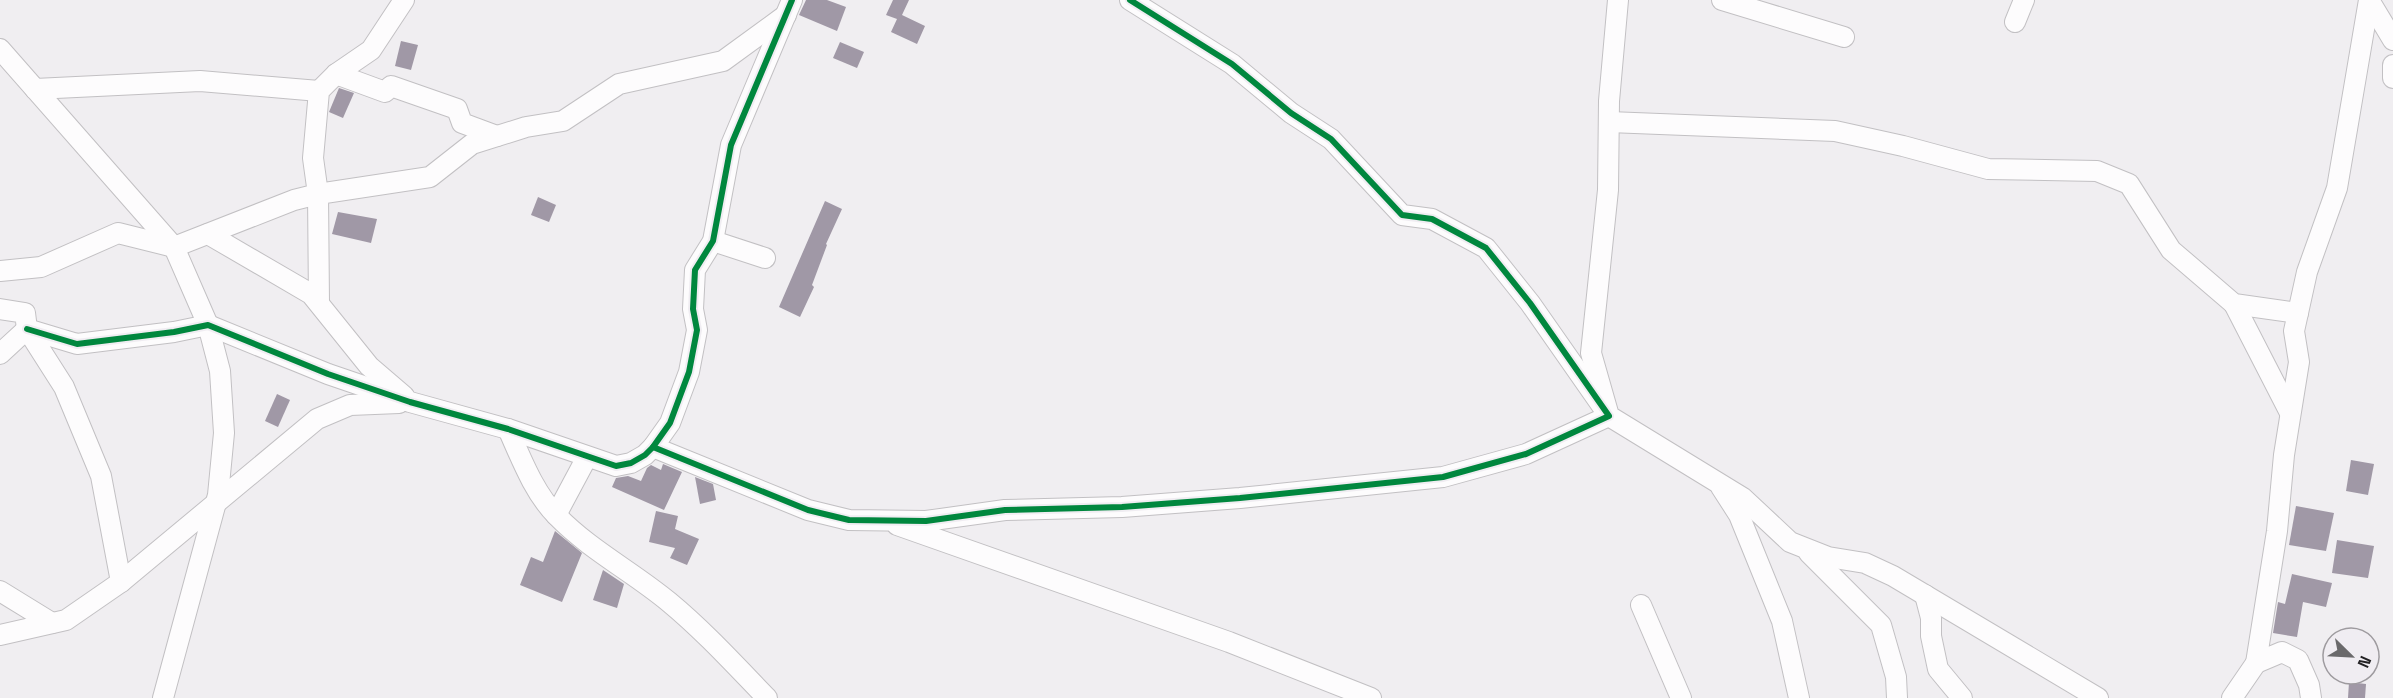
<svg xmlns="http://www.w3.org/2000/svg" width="2393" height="698" viewBox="0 0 2393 698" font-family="'Space Grotesk',sans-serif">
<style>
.building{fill:#a098a6}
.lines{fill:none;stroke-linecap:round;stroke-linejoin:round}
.minor-casing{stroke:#c2c0c3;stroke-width:22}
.minor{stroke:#fdfcfd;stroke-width:20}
.cycleway-casing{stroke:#f0edf2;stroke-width:10}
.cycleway{stroke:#00873e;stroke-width:6}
</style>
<rect width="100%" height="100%" fill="#f0eef1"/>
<g class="building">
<path d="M 806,0 L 827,0 L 846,7 L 837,31 L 799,15 Z"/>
<path d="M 893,0 L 909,0 L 902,15 L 925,26 L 917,44 L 891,32 L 897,19 L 886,15 Z"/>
<path d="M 401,41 L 418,45 L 411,70 L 395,66 Z"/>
<path d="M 840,42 L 864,52 L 857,68 L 833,58 Z"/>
<path d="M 339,88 L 354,93 L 343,118 L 329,112 Z"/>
<path d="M 538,197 L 556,205 L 549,222 L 531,215 Z"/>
<path d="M 825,201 L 842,209 L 826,244 L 827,245 L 812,285 L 814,287 L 800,317 L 779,307 Z"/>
<path d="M 338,212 L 377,219 L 371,243 L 332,234 Z"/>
<path d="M 277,394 L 290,400 L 278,427 L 265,421 Z"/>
<path d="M 2351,460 L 2374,464 L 2368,495 L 2346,491 Z"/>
<path d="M 663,464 L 682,472 L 664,510 L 612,487 L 616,478 L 628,476 L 641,481 L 647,468 L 651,465 L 661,470 Z"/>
<path d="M 695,477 L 713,484 L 716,500 L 700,504 Z"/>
<path d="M 2296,506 L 2334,513 L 2326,551 L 2289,545 Z"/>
<path d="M 656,511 L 678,516 L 675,529 L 699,539 L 687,565 L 670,558 L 675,548 L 649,542 Z"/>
<path d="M 555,531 L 582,553 L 562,602 L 520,585 L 531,557 L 543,562 Z"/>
<path d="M 2337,540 L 2374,546 L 2368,578 L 2332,573 Z"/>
<path d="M 603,570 L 624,584 L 617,608 L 593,600 Z"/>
<path d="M 2292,574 L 2332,583 L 2326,607 L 2303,602 L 2297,637 L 2273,633 L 2278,602 L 2285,604 Z"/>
<path d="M 2349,682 L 2366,684 L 2365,698 L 2348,698 Z"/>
</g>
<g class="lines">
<g class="minor-casing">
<g id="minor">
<path d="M 1618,0 L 1609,101 L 1608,190 L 1591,353 L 1609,416 L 1743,498 L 1790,542 L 1828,557 L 1865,563 L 1893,576 L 2098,698"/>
<path d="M 1722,0 L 1844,37"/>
<path d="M 2369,0 L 2393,40"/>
<path d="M 2015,22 L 2024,0"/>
<path d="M 0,49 L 174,247 L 208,325 L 220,371 L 224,433 L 218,495 L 163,698"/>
<path d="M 2393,65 L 2393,78"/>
<path d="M 336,74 L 385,92 L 391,86 L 457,109 L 462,123 L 497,136"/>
<path d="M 35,89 L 200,81 L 319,91"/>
<path d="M 1609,122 L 1835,131 L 1903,146 L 1988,169 L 2097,171 L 2129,184 L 2171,250 L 2234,304 L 2298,313"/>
<path d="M 208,234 L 311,294 L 369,366 L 404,396"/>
<path d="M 713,241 L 765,258"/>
<path d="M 0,271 L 41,267 L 118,233 L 174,247 L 294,200 L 318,194 L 313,158 L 319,91 L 336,74 L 371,50 L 404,0"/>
<path d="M 319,303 L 318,194 L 430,177 L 472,144 L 526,127 L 563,121 L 619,84 L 723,61 L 786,15"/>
<path d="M 2234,304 L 2290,413"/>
<path d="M 0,309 L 25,313 L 27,329 L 64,387 L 101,476 L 121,582"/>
<path d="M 27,329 L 77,344 L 174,332 L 208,325 L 328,374 L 410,402 L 508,429 L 616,466 L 631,463 L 645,455 L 653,447 L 670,423 L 689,372 L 697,330 L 693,309 L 695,270 L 713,241 L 731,145 L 792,0"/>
<path d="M 0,354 L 27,329"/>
<path d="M 508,429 C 521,458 534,493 557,516 C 590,550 633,572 669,602 C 704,631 735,665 767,698"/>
<path d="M 653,447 L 808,510 L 849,520 L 926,521 L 1005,510 L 1122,507 L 1240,498 L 1443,477 L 1526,454 L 1609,416 L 1530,303 L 1486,248 L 1432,219 L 1402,215 L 1331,139 L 1291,113 L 1232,64 L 1130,0"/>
<path d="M 1721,487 L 1739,515 L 1782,621 L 1799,698"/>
<path d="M 556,515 L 587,457"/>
<path d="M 897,525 L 1229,642 L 1371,698"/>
<path d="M 1809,553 L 1881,625 L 1896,677 L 1897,698"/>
<path d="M 0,591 L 52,623"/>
<path d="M 1925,595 L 1931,618 L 1931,636 L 1938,669 L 1962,698"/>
<path d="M 1641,605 L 1681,698"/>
<path d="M 0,635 L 66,620 L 121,582 L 317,419 L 350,405 L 399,403"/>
<path d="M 2232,698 L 2256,663"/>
<path d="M 2311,698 L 2309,685 L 2298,660 L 2282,652 L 2256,663 L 2277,531 L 2284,455 L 2299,362 L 2294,331 L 2307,272 L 2337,188 L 2369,0"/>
</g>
</g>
<use href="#minor" class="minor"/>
<g class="cycleway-casing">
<g id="cycleway">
<path d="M 27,329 L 77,344 L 174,332 L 208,325 L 328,374 L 410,402 L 508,429 L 616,466 L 631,463 L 645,455 L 653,447 L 670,423 L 689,372 L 697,330 L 693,309 L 695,270 L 713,241 L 731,145 L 792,0"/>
<path d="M 653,447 L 808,510 L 849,520 L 926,521 L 1005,510 L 1122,507 L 1240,498 L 1443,477 L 1526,454 L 1609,416 L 1530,303 L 1486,248 L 1432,219 L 1402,215 L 1331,139 L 1291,113 L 1232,64 L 1130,0"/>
</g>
</g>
<use href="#cycleway" class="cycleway"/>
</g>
<g transform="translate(2351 656) rotate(114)"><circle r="28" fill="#f0edf2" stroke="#9e9b9f" stroke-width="1.5"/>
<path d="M0-4.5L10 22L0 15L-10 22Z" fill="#6a696b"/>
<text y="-9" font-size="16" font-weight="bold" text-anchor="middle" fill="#222123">N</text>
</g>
</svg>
